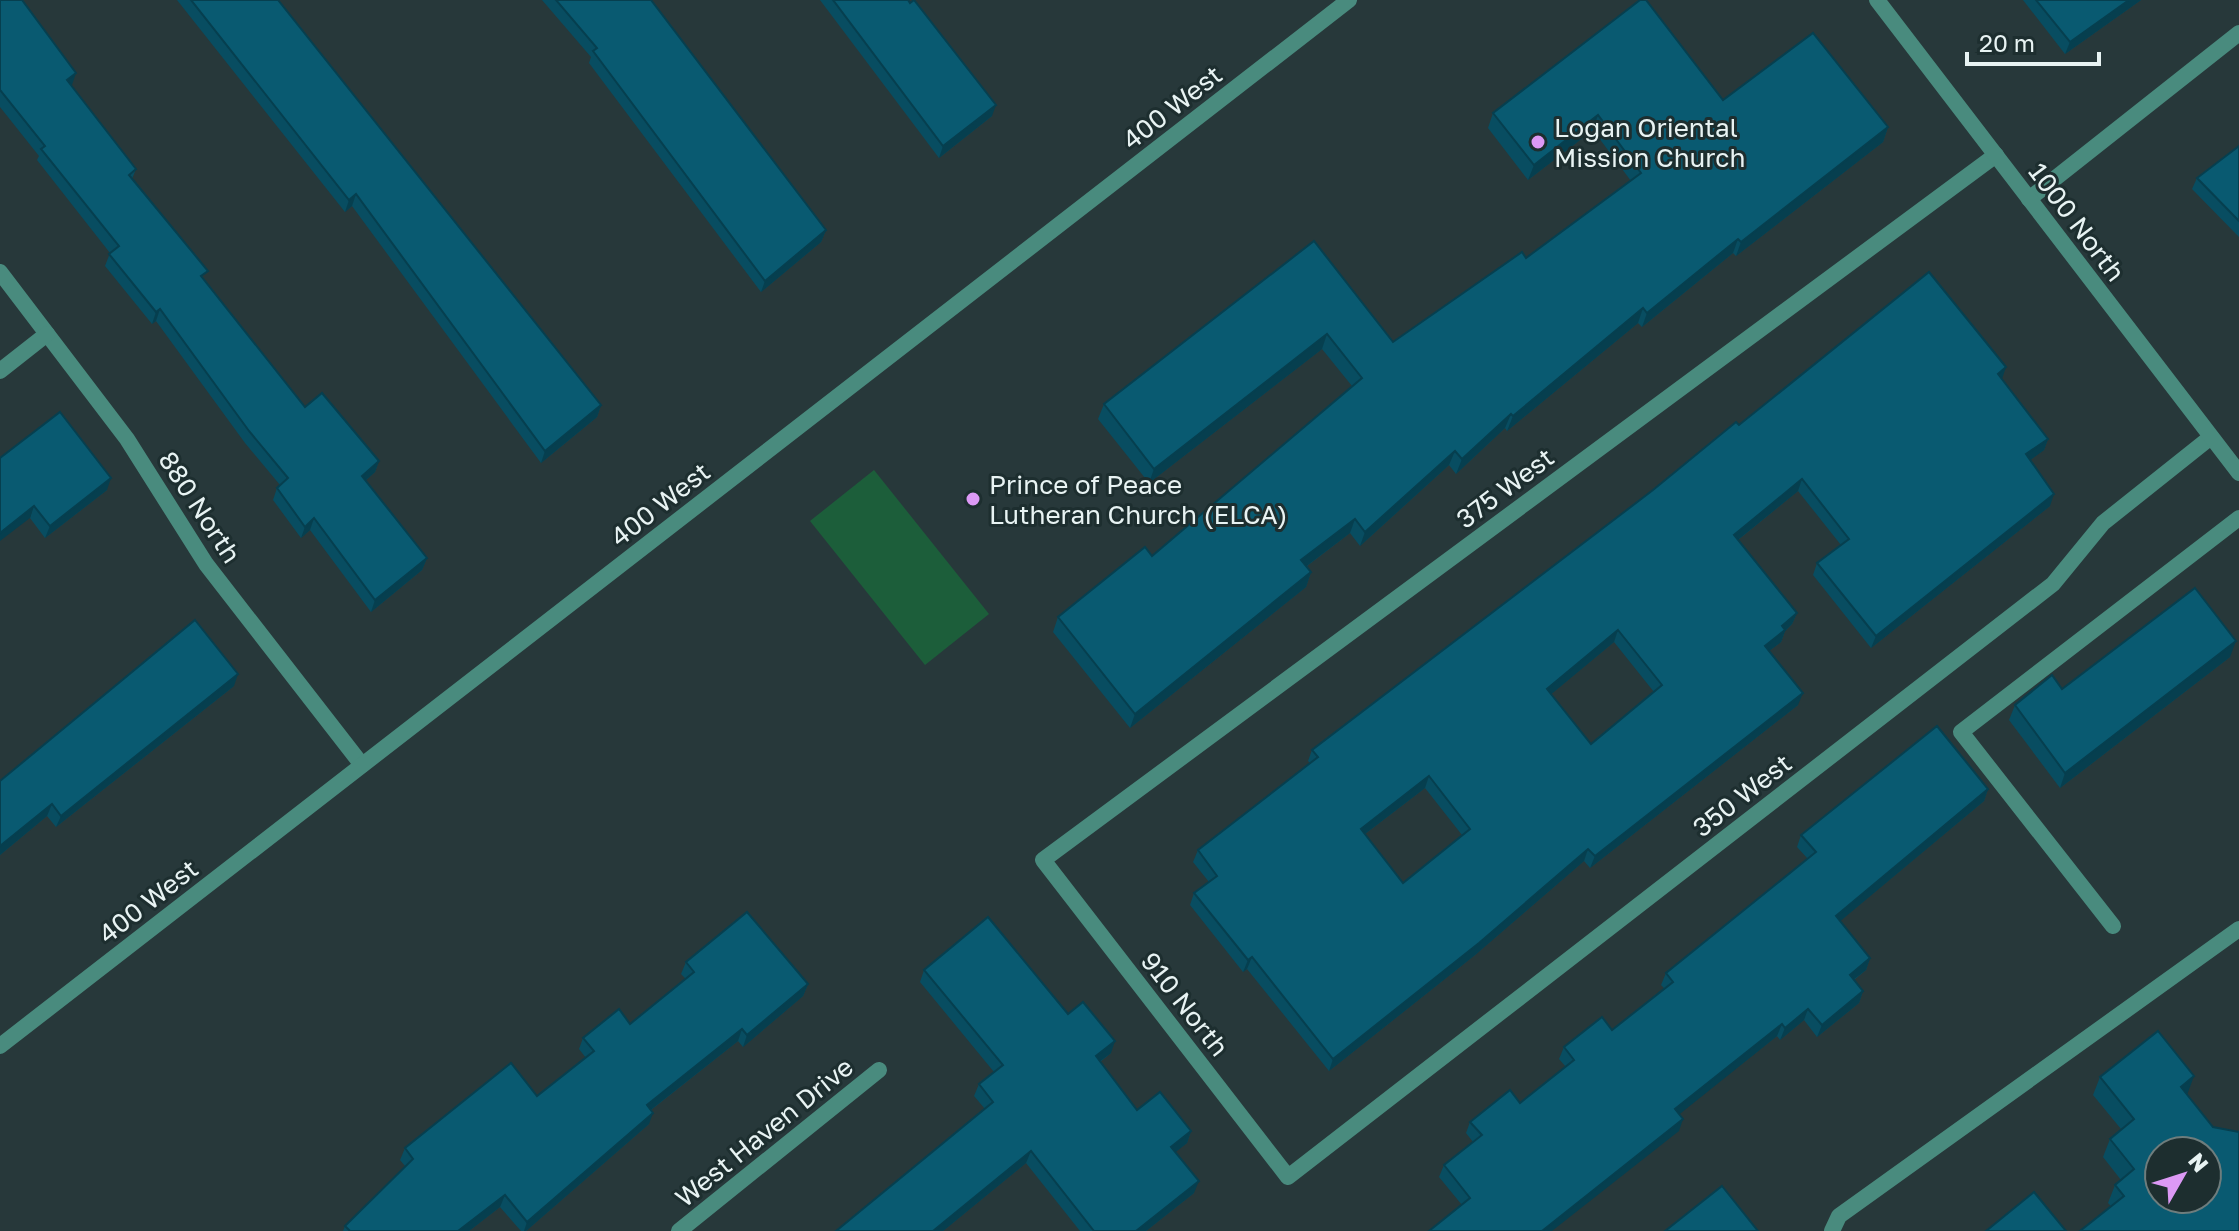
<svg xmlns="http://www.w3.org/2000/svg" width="2239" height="1231" viewBox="0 0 2239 1231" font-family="'Golos Text',sans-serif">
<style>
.green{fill:#1c5e3a}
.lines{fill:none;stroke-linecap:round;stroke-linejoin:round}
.service{stroke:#498b7e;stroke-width:16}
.minor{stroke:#498b7e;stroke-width:16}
.tertiary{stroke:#498b7e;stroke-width:16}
.wall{fill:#084d61;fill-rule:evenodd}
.shaded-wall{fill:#063f4f}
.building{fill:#095a71;stroke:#063f4f;stroke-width:2;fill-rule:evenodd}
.poi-dot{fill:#dc99f5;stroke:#1d2e2f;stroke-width:3}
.labels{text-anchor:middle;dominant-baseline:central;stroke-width:6;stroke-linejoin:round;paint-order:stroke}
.street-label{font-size:26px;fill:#e8f3f3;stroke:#1d2e2f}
.poi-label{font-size:26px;fill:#e8f3f3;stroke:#1d2e2f;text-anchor:start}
</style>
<rect width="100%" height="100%" fill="#27383a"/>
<path class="green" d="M 874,470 L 989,614 L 925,665 L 810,521 Z"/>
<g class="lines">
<g class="service">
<path d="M 2113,926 L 1961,732 L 2239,518"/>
<path d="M 1832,1231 L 1839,1216 L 2239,929"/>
</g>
<g class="minor">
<path d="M 1996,155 L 1043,860 L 1288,1177 L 2053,584 L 2103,523 L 2211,437"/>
<path d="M 2029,199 L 2239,33"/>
<path d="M 0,272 L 127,439 L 206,564 L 362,765"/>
<path d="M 0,371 L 47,334"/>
<path d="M 0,1046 L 1349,0"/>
<path d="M 679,1231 L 879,1070"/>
</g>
<path class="tertiary" d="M 1877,0 L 2239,473"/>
</g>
<g class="wall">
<path d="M 0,0 L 72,85 L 71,86 L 136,169 L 132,179 L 205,280 L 305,407 L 379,461 L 375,472 L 365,481 L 427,558 L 422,570 L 371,612 L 310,530 L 301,538 L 273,500 L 277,488 L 280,485 L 245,443 L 156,321 L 152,324 L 105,266 L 110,253 L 37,160 L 39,156 L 0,107 Z"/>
<path d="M 177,0 L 278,0 L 601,405 L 597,417 L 541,463 L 352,206 L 345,212 Z"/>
<path d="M 542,0 L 651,0 L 826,230 L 821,242 L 761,292 L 589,63 L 591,57 Z"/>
<path d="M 820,0 L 908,0 L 992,116 L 939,158 Z"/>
<path d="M 2023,0 L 2141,0 L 2065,54 Z"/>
<path d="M 1723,100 L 1888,127 L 1883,142 L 1736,256 L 1733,253 L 1642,327 L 1638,323 L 1507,431 L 1505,428 L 1456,474 L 1449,465 L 1360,546 L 1350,533 L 1307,566 L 1311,572 L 1306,587 L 1130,728 L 1053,632 L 1058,617 L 1152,556 L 1352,386 L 1322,349 L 1149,483 L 1098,419 L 1104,404 L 1314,241 L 1393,342 L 1526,258 L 1631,181 L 1593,130 L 1528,180 L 1488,128 L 1493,113 Z"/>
<path d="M 2239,146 L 2239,237 L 2192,189 L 2197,178 Z"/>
<path d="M 2002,379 L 2048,439 L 2044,450 L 2030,460 L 2050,506 L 1871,648 L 1813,575 L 1817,563 L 1841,545 L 1798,491 L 1738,540 L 1797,613 L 1792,624 L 1785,631 L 1781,642 L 1769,651 L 1798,705 L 1590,868 L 1584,861 L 1475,955 L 1329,1071 L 1247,969 L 1243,972 L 1190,905 L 1194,893 L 1209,882 L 1193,862 L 1198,850 L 1310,763 L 1308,761 L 1312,750 L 1739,425 ZM 1614,642 L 1654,692 L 1591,744 L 1551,694 ZM 1425,788 L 1462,835 L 1403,883 L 1365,834 Z"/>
<path d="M 60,412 L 107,490 L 45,538 L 30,518 Z"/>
<path d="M 2230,657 L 2060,788 L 2009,720 L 2015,705 L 2062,689 Z"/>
<path d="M 234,686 L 56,827 L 47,816 L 0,855 L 0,781 Z"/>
<path d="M 1988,789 L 1984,801 L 1840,921 L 1870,958 L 1866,970 L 1854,980 L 1863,991 L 1859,1003 L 1817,1037 L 1804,1020 L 1780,1040 L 1777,1036 L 1679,1114 L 1679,1131 L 1462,1205 L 1439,1177 L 1444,1165 L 1473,1142 L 1466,1133 L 1470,1122 L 1520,1103 L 1566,1067 L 1559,1059 L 1564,1047 L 1612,1030 L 1664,988 L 1661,985 L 1666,973 L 1808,859 L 1797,847 L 1801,835 Z"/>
<path d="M 686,962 L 808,984 L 803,996 L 743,1047 L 738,1041 L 651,1110 L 649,1124 L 526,1231 L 521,1231 L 500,1207 L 469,1231 L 343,1231 L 345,1226 L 405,1166 L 400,1160 L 405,1148 L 537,1096 L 586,1058 L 579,1049 L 583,1038 L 630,1024 L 686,979 L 681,974 Z"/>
<path d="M 924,970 L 1068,1014 L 1111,1053 L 1100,1062 L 1137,1110 L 1191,1131 L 1187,1143 L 1175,1152 L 1194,1193 L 1146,1231 L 1080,1231 L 1026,1163 L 943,1231 L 836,1231 L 985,1109 L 974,1096 L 979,1084 L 994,1072 L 920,982 Z"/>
<path d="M 2100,1077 L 2187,1095 L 2213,1127 L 2111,1206 L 2108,1203 L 2115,1185 L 2121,1180 L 2103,1157 L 2110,1139 L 2121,1129 L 2093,1095 Z"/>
</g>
<g class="shaded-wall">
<path d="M 2129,0 L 2141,0 L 2065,54 L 2070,42 Z"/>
<path d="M 76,73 L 72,85 L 63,92 L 67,80 Z"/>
<path d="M 996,105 L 992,116 L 939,158 L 943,146 Z"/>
<path d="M 1598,115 L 1593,130 L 1528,180 L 1534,165 Z"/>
<path d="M 1888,127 L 1883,142 L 1736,256 L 1741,242 Z"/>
<path d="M 356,194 L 352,206 L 345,212 L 349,200 Z"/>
<path d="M 826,230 L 821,242 L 761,292 L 765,281 Z"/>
<path d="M 1738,239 L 1733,253 L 1642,327 L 1647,313 Z"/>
<path d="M 1643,308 L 1638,323 L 1507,431 L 1513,416 Z"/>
<path d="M 160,309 L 156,321 L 152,324 L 156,312 Z"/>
<path d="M 1327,334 L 1322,349 L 1149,483 L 1154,469 Z"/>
<path d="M 2006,367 L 2002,379 L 1998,374 Z"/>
<path d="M 601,405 L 597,417 L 541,463 L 545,451 Z"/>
<path d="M 1511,414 L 1505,428 L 1456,474 L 1462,459 Z"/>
<path d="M 2048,439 L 2044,450 L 2022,466 L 2026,454 Z"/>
<path d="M 1455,451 L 1449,465 L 1360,546 L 1365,532 Z"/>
<path d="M 379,461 L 375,472 L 357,488 L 362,476 Z"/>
<path d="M 111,478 L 107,490 L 45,538 L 50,526 Z"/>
<path d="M 1802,479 L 1798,491 L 1729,547 L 1734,535 Z"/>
<path d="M 2054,494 L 2050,506 L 1871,648 L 1876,636 Z"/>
<path d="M 34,506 L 30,518 L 0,541 L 0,533 Z"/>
<path d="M 314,518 L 310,530 L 301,538 L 305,527 Z"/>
<path d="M 1355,519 L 1350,533 L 1296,574 L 1301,560 Z"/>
<path d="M 427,558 L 422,570 L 371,612 L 375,600 Z"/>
<path d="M 1311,572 L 1306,587 L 1130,728 L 1135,714 Z"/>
<path d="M 1797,613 L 1792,624 L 1785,631 L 1781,642 L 1761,657 L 1765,646 L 1782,626 Z"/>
<path d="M 1618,630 L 1614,642 L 1543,701 L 1547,689 Z"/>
<path d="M 2236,641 L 2230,657 L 2060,788 L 2065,773 Z"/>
<path d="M 238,674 L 234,686 L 56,827 L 61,816 Z"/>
<path d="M 1803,693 L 1798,705 L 1590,868 L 1595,856 Z"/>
<path d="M 1429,776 L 1425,788 L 1357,840 L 1361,829 Z"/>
<path d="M 1988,789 L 1984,801 L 1832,928 L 1836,916 Z"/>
<path d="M 52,804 L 47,816 L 0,855 L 0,846 Z"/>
<path d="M 1588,849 L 1584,861 L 1475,955 L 1329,1071 L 1333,1059 Z"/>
<path d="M 1252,957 L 1247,969 L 1243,972 L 1248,960 Z"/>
<path d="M 1870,958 L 1866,970 L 1845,986 L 1850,975 Z"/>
<path d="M 808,984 L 803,996 L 743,1047 L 747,1035 Z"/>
<path d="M 1863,991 L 1859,1003 L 1817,1037 L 1822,1025 Z"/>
<path d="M 1808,1009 L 1804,1020 L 1780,1040 L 1785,1028 Z"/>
<path d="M 1782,1024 L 1777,1036 L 1671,1121 L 1675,1109 Z"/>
<path d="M 742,1029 L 738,1041 L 643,1116 L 647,1105 Z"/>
<path d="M 1115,1041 L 1111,1053 L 1091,1068 L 1096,1056 Z"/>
<path d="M 2194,1076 L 2187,1095 L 2181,1087 Z"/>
<path d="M 653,1113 L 649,1124 L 526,1231 L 524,1231 L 527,1222 Z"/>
<path d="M 1683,1119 L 1679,1131 L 1552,1231 L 1542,1231 Z"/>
<path d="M 1191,1131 L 1187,1143 L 1167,1159 L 1171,1147 Z"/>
<path d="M 1031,1151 L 1026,1163 L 943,1231 L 933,1231 Z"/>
<path d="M 1199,1181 L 1194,1193 L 1146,1231 L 1136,1231 Z"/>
<path d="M 505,1195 L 500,1207 L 469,1231 L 458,1231 Z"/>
</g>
<g class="building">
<path d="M 0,0 L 22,0 L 76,73 L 67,80 L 136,169 L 129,175 L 208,271 L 201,276 L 305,407 L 322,393 L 379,461 L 362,476 L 427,558 L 375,600 L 314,518 L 305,527 L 277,488 L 288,478 L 249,431 L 160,309 L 156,312 L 109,254 L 119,246 L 41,149 L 45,146 L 0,90 Z"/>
<path d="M 191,0 L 278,0 L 601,405 L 545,451 L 356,194 L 349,200 Z"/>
<path d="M 556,0 L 651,0 L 826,230 L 765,281 L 593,51 L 597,48 Z"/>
<path d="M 833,0 L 908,0 L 910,3 L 914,0 L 996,105 L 943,146 Z"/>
<path d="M 1640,0 L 1646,0 L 1723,100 L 1813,33 L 1888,127 L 1741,242 L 1738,239 L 1647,313 L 1643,308 L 1513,416 L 1511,414 L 1462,459 L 1455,451 L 1365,532 L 1355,519 L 1301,560 L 1311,572 L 1135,714 L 1058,617 L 1145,547 L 1152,556 L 1362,378 L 1327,334 L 1154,469 L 1104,404 L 1314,241 L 1393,342 L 1522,252 L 1526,258 L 1641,173 L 1598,115 L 1534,165 L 1493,113 Z"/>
<path d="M 2036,0 L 2129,0 L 2070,42 Z"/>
<path d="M 2239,146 L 2239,221 L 2197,178 Z"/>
<path d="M 1929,272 L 2006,367 L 1998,374 L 2048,439 L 2026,454 L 2054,494 L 1876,636 L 1817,563 L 1849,539 L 1802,479 L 1734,535 L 1797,613 L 1782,626 L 1785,630 L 1765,646 L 1803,693 L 1595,856 L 1588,849 L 1479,943 L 1333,1059 L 1252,957 L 1248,960 L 1194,893 L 1217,876 L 1198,850 L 1318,757 L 1312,750 L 1653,490 L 1736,422 L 1739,425 ZM 1618,630 L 1662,685 L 1591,744 L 1547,689 ZM 1429,776 L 1470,829 L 1403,883 L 1361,829 Z"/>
<path d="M 60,412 L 111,478 L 50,526 L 34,506 L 0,533 L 0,458 Z"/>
<path d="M 2195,588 L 2236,641 L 2065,773 L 2015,705 L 2052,675 L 2062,689 Z"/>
<path d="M 195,620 L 238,674 L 61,816 L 52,804 L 0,846 L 0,781 Z"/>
<path d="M 1937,726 L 1988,789 L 1836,916 L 1870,958 L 1850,975 L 1863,991 L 1822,1025 L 1808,1009 L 1785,1028 L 1782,1024 L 1675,1109 L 1683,1119 L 1542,1231 L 1429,1231 L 1470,1198 L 1444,1165 L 1482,1135 L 1470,1122 L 1510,1090 L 1520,1103 L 1574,1060 L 1564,1047 L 1602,1017 L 1612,1030 L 1673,982 L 1666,973 L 1816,852 L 1801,835 Z"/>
<path d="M 747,912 L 808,984 L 747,1035 L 742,1029 L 647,1105 L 653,1113 L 527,1222 L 505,1195 L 458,1231 L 350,1231 L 345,1226 L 413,1159 L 405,1148 L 511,1063 L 537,1096 L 594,1051 L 583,1038 L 619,1009 L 630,1024 L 694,972 L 686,962 Z"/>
<path d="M 988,917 L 1068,1014 L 1083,1002 L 1115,1041 L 1096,1056 L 1137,1110 L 1160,1092 L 1191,1131 L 1171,1147 L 1199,1181 L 1136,1231 L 1094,1231 L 1031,1151 L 933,1231 L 836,1231 L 993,1102 L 979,1084 L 1003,1065 L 924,970 Z"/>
<path d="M 2158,1031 L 2194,1076 L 2181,1087 L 2213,1127 L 2239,1132 L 2239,1231 L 2080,1231 L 2124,1196 L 2115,1185 L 2134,1169 L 2110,1139 L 2134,1119 L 2100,1077 ZM 2159,1151 L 2207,1151 L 2207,1199 L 2159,1199 Z"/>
<path d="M 1722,1186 L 1758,1231 L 1665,1231 Z"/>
<path d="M 2034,1192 L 2066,1231 L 1986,1231 Z"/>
</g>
<g class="poi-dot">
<circle cx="1538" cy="142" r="8"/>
<circle cx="973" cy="499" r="8"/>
</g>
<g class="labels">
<g class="street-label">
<text transform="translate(1172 107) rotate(-38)">400 West</text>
<text transform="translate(2077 222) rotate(53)">1000 North</text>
<text transform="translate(1505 488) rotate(-37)">375 West</text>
<text transform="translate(660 504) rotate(-38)">400 West</text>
<text transform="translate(200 507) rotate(57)">880 North</text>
<text transform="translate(1742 795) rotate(-38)">350 West</text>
<text transform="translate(148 901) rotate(-38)">400 West</text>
<text transform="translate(1185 1004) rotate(52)">910 North</text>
<text transform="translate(764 1132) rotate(-39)">West Haven Drive</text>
</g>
<g class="poi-label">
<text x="1554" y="127">Logan Oriental<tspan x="1554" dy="30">Mission Church</tspan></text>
<text x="989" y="484">Prince of Peace<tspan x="989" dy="30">Lutheran Church (ELCA)</tspan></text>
</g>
</g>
<g transform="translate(2183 1175) rotate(51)"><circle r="38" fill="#1d2e2f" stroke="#6e7d7d" stroke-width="2"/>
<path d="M0-6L14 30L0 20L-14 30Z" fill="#dc99f5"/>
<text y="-12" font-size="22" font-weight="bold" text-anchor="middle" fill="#e8f3f3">N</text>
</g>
<path d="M1967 52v12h132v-12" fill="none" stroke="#e8f3f3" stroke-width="4"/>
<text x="1979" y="52" font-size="24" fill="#e8f3f3" stroke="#1d2e2f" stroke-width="6" paint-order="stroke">20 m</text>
</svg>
